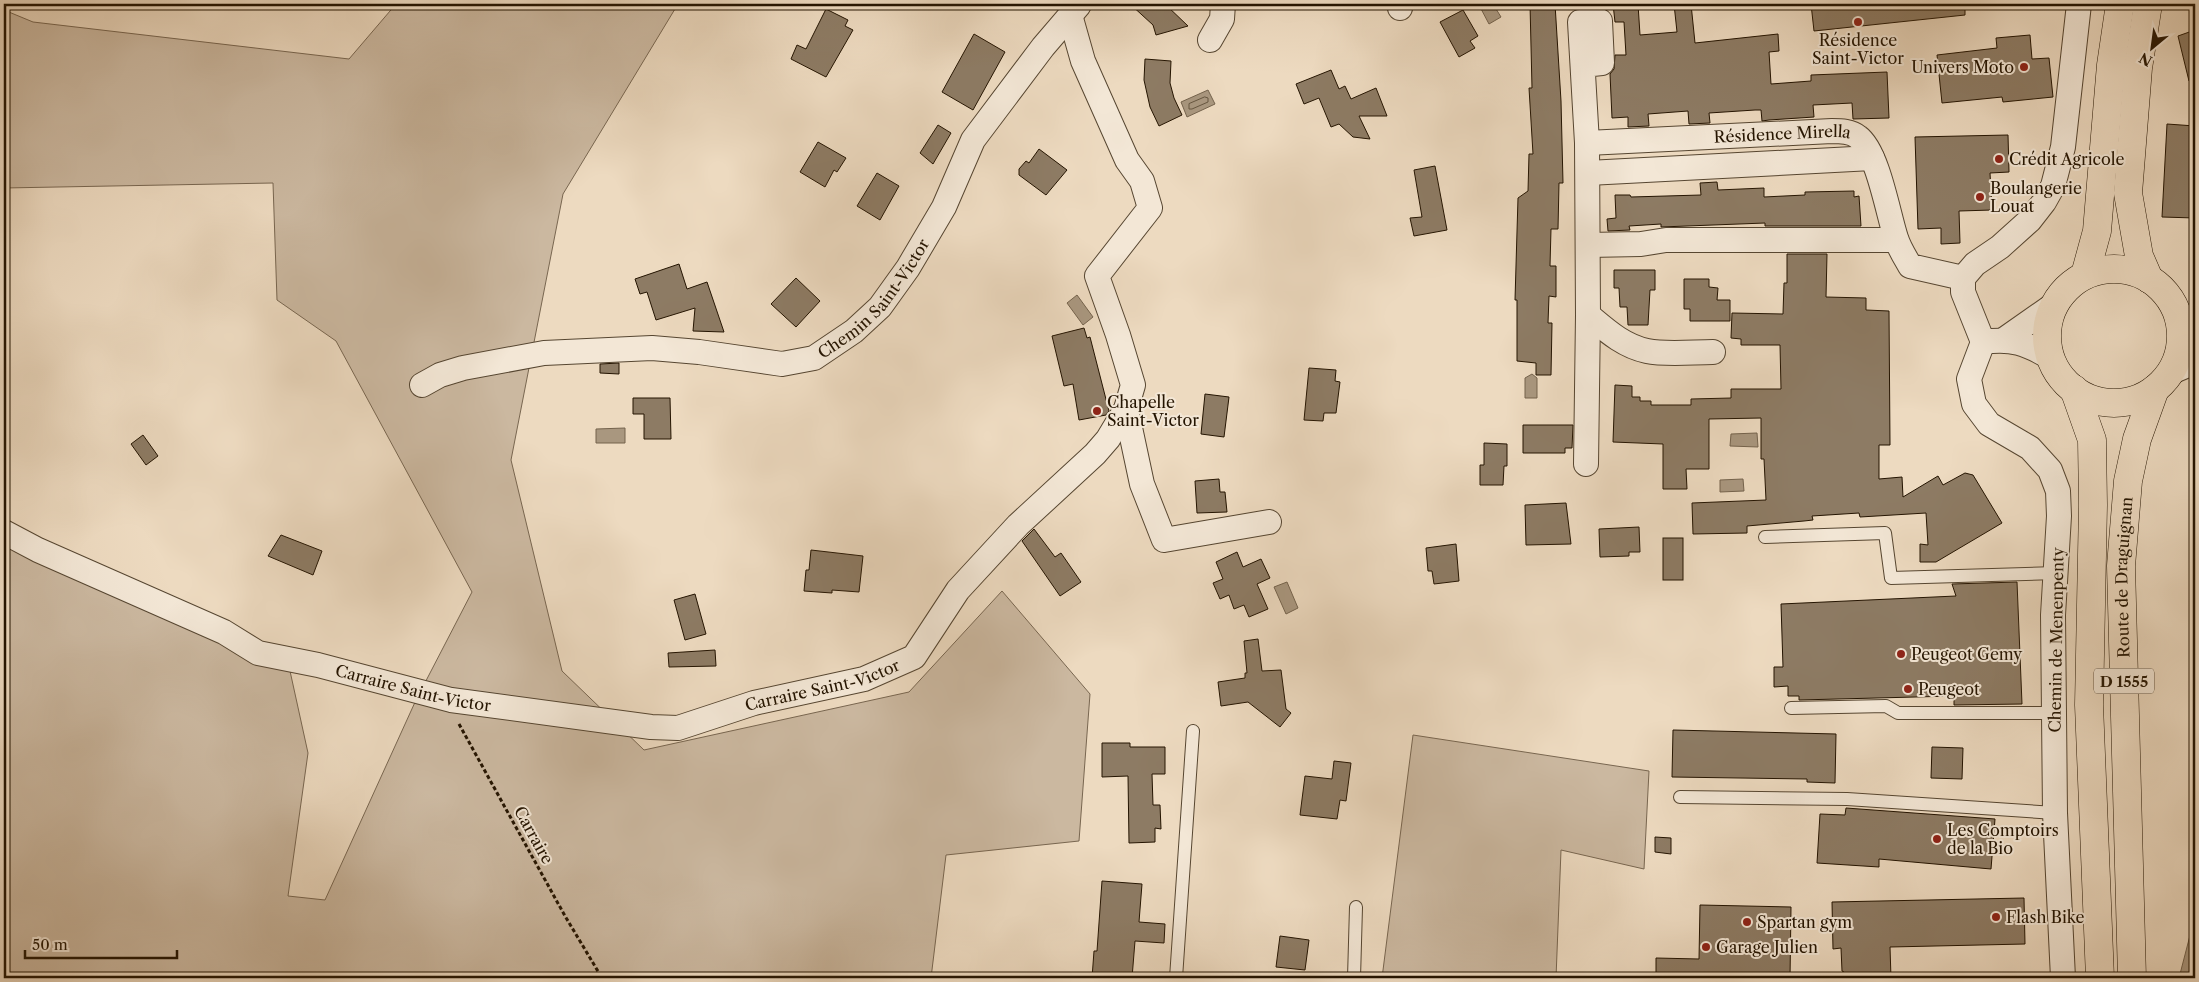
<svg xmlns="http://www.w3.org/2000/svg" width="2199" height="982" viewBox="0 0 2199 982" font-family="'Libre Caslon Text',serif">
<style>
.green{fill:#cbb8a0;stroke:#786650}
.water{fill:#a9977f;stroke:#74634d}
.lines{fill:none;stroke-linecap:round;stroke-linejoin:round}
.shore{stroke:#665640;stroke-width:1}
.building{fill:#8d7b64;stroke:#241401}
.service-casing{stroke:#564631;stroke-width:14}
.minor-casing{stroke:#564631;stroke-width:26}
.primary-casing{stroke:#241401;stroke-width:29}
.path{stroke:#241401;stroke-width:3;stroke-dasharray:4 2.5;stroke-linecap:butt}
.service{stroke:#f3e7d6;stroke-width:12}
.minor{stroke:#f3e7d6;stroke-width:24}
.primary{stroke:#eddac0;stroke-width:28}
.poi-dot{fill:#8f2418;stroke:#f3e7d6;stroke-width:2}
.labels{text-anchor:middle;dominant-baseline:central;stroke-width:4;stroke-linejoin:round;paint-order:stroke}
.shield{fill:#f3e7d6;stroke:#625341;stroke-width:1}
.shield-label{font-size:15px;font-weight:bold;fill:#241401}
.poi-label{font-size:16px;fill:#241401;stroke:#f3e7d6;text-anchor:start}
.street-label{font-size:16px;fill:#241401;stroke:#f3e7d6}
</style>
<rect width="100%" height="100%" fill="#eddac0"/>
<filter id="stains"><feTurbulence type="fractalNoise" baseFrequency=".004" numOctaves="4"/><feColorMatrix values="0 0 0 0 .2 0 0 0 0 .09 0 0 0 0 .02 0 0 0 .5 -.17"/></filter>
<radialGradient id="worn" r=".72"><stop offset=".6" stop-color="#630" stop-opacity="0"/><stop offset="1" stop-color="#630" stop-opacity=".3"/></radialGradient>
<g class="green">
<path d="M 396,4 L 678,4 L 563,194 L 511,460 L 562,671 L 644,750 L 909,692 L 1002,591 L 1090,694 L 1079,841 L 946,855 L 931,978 L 4,978 L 4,546 L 290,671 L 308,753 L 288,896 L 325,900 L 416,700 L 472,592 L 336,341 L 277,300 L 273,183 L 4,188 L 4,10 L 33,22 L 349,59 Z"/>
<path d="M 1413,735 L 1649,771 L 1644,869 L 1561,850 L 1556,978 L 1382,978 Z"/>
</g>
<g class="water">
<path d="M 1480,4 L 1493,4 L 1501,17 L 1489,24 L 1479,5 Z"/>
<path d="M 1208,90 L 1215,104 L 1187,117 L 1181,102 Z"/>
<path d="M 1077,295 L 1093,317 L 1083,325 L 1067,303 Z"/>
<path d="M 1532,374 L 1537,378 L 1537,398 L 1525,398 L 1525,378 Z"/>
<path d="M 625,428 L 625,443 L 596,443 L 596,429 Z"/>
<path d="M 1757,433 L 1758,447 L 1730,446 L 1731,434 Z"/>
<path d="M 1743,479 L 1744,491 L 1720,492 L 1720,480 Z"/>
<path d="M 1287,582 L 1298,608 L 1286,614 L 1274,587 Z"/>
<path d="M 2195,916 L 2195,978 L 2179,978 Z"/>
</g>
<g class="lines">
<path class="shore" d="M 1205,97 L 1208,98 L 1208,102 L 1192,109 L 1189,109 L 1189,104 Z"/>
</g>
<g class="building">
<path d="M 1130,4 L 1165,4 L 1188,26 L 1156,35 L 1153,25 Z"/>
<path d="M 1530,4 L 1555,4 L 1561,101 L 1563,183 L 1559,183 L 1558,229 L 1551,229 L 1550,266 L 1556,266 L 1556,297 L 1549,296 L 1548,323 L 1552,323 L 1551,375 L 1536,375 L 1536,363 L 1517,361 L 1517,300 L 1515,300 L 1518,198 L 1528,191 L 1529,154 L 1533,154 L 1529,88 L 1532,88 Z"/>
<path d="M 1613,4 L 1638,4 L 1640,35 L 1677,32 L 1674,4 L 1691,4 L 1695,43 L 1778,34 L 1779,51 L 1769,52 L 1771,84 L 1811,81 L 1811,75 L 1887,72 L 1889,118 L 1853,119 L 1852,103 L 1813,105 L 1814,117 L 1769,120 L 1762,121 L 1761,110 L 1755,110 L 1709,113 L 1710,123 L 1689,124 L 1688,111 L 1648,114 L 1649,126 L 1628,127 L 1628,117 L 1612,118 L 1610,74 L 1614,69 L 1615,55 L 1626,55 L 1624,22 L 1615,22 Z"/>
<path d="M 1811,4 L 1965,4 L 1965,15 L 1814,31 Z"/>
<path d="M 826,9 L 848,20 L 845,26 L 853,30 L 826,77 L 791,59 L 797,45 L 806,49 Z"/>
<path d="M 1463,10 L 1478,36 L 1470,41 L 1475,48 L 1459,57 L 1440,22 Z"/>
<path d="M 2195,30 L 2195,80 L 2189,81 L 2178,36 Z"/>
<path d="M 974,34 L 1005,52 L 973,110 L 942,92 Z"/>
<path d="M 2030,35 L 2032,59 L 2049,58 L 2053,97 L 2003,102 L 2002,97 L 1942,103 L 1937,55 L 1997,48 L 1996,38 Z"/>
<path d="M 1145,59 L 1171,61 L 1170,83 L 1174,98 L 1182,115 L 1159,126 L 1150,107 L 1144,80 Z"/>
<path d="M 1331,70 L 1339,89 L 1345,86 L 1351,99 L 1376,88 L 1387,116 L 1359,116 L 1370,139 L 1353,137 L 1339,124 L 1331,127 L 1319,98 L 1304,104 L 1296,84 Z"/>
<path d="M 2167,124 L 2195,126 L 2195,218 L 2162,217 Z"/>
<path d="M 938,125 L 951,133 L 933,164 L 920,153 Z"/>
<path d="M 2008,135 L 2009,172 L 1990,173 L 1992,210 L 1959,211 L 1960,243 L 1941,244 L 1941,228 L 1918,229 L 1915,137 Z"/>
<path d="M 818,142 L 846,158 L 837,172 L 834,170 L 825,187 L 800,172 Z"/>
<path d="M 1039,149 L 1067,170 L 1046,195 L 1019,175 L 1019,169 L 1026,161 L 1029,163 Z"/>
<path d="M 1435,166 L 1447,230 L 1414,236 L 1410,218 L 1422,217 L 1414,170 Z"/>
<path d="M 877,173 L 899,186 L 880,220 L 857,206 Z"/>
<path d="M 1717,182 L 1718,190 L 1764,188 L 1764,197 L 1805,195 L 1805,192 L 1854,191 L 1854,197 L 1859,196 L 1861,226 L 1765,226 L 1765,223 L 1661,227 L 1661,224 L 1629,226 L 1630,230 L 1608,231 L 1607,219 L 1616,218 L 1615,195 L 1630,195 L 1631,197 L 1701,195 L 1700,183 Z"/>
<path d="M 1787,254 L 1827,254 L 1826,297 L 1866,298 L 1866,310 L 1889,311 L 1890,445 L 1879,445 L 1879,479 L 1902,477 L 1903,497 L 1938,476 L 1943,485 L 1965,473 L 1973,475 L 2002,523 L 1936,562 L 1920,562 L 1920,544 L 1928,545 L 1926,513 L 1860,517 L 1859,513 L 1812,516 L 1813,520 L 1804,521 L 1747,526 L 1747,533 L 1693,534 L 1692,503 L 1766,500 L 1764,459 L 1761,459 L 1761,418 L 1709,419 L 1709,469 L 1686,469 L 1687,489 L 1663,489 L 1663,444 L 1613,442 L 1615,385 L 1632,386 L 1632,397 L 1640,397 L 1640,401 L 1651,401 L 1651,405 L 1691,405 L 1691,399 L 1731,398 L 1731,389 L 1781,389 L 1780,345 L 1741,345 L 1741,339 L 1731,338 L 1732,313 L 1783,314 L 1784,283 L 1787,283 Z"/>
<path d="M 679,264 L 687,289 L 707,282 L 724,332 L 693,331 L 695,308 L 656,320 L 647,292 L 640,294 L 635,279 Z"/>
<path d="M 1614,270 L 1655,270 L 1655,290 L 1650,290 L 1648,325 L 1628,325 L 1627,307 L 1620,307 L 1619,288 L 1614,288 Z"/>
<path d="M 796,278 L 820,301 L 796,327 L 771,304 Z"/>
<path d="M 1684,279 L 1709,279 L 1709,287 L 1718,288 L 1717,300 L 1730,300 L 1730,321 L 1690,321 L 1690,309 L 1684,309 Z"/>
<path d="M 1084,328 L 1087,338 L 1090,337 L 1109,411 L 1106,415 L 1079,420 L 1073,384 L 1064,386 L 1052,336 Z"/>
<path d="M 619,363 L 619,374 L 600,373 L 600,364 Z"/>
<path d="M 1309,368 L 1336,370 L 1335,381 L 1340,382 L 1336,413 L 1324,413 L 1323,421 L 1304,420 Z"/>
<path d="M 1205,394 L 1229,397 L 1224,437 L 1201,434 Z"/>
<path d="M 633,398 L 670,398 L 671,439 L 644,439 L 644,414 L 633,414 Z"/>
<path d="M 1523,425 L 1573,425 L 1572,448 L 1565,448 L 1565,453 L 1523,453 Z"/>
<path d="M 143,435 L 158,456 L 146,465 L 131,444 Z"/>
<path d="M 1484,443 L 1507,444 L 1507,466 L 1504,466 L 1503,485 L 1480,485 L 1480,465 L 1484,465 Z"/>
<path d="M 1219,479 L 1220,492 L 1225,492 L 1227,512 L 1197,513 L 1195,481 Z"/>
<path d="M 1566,503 L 1571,544 L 1526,545 L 1525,505 Z"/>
<path d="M 1639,527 L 1640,552 L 1629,552 L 1629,556 L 1600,557 L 1599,529 Z"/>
<path d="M 1034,529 L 1055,557 L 1061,553 L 1081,582 L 1060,596 L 1022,541 Z"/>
<path d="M 281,535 L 322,551 L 313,575 L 268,556 Z"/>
<rect x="1663" y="538" width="20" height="42"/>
<path d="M 1456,544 L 1459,581 L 1434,584 L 1432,571 L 1428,571 L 1426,548 Z"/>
<path d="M 811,550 L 863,556 L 859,592 L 832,590 L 832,593 L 804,591 L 806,570 L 809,570 Z"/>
<path d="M 1237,552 L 1243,567 L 1261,559 L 1270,578 L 1257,584 L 1268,609 L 1249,617 L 1244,605 L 1234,609 L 1229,595 L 1220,599 L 1213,583 L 1223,579 L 1216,562 Z"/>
<path d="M 2017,582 L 2022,704 L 1954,705 L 1954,696 L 1799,700 L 1799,696 L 1788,696 L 1788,686 L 1774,687 L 1774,667 L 1783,667 L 1781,604 L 1956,596 L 1952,584 Z"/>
<path d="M 695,594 L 706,634 L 685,640 L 674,600 Z"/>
<path d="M 1258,639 L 1262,671 L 1281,670 L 1286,709 L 1291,713 L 1280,727 L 1248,702 L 1221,706 L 1218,682 L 1245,678 L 1245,673 L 1247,673 L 1244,641 Z"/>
<path d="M 715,650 L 716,666 L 669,667 L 668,653 Z"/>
<path d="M 1673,730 L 1836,734 L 1835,783 L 1807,782 L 1807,779 L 1672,777 Z"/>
<path d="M 1102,743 L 1130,743 L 1130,747 L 1165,747 L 1165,774 L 1152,774 L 1153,805 L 1160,805 L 1161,829 L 1155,828 L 1155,842 L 1129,843 L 1128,776 L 1102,777 Z"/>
<path d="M 1932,747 L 1963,748 L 1962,779 L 1931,778 Z"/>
<path d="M 1334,761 L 1351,763 L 1346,801 L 1340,800 L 1337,819 L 1300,815 L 1305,776 L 1332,779 Z"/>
<path d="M 1846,808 L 1995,819 L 1991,869 L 1879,859 L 1879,867 L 1817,863 L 1820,814 L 1845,815 Z"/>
<path d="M 1655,837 L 1671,838 L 1671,854 L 1655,852 Z"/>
<path d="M 1102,881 L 1142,884 L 1139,922 L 1165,924 L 1164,943 L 1135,941 L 1132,978 L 1092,978 L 1094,951 L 1097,951 Z"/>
<path d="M 2024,898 L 2025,944 L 1890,947 L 1891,978 L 1844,978 L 1844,972 L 1842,971 L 1841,948 L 1833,949 L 1832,902 Z"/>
<path d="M 1700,905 L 1791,907 L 1790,978 L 1656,978 L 1656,958 L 1699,959 Z"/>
<path d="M 1280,936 L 1309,940 L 1305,970 L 1276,967 Z"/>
</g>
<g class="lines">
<g class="service-casing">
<g id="service">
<path d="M 1765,537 L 1885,533 L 1891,578 L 2056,573"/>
<path d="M 1791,708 L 1886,706 L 1898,713 L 2055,713"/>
<path d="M 1680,797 L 1847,799 L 2055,813"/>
<path d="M 1176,978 L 1193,731"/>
<path d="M 1354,978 L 1356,907"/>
</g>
</g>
<g class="minor-casing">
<g id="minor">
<path d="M 1400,4 L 1400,8"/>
<path d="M 1210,40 L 1222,19 L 1223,4"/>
<path id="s1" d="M 1583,65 L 1602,63 L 1600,21 L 1580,22 L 1587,143 L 1832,131 C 1841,131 1851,131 1858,137 C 1878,152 1888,214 1896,238 C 1899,248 1905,257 1910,266 L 1963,278"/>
<path d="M 1588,173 L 1872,158"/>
<path d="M 1588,245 L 1641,244 L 1666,240 L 1896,240"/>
<path d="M 2177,314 L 2195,323"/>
<path d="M 1588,315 C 1606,330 1623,346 1647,351 C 1666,355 1693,352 1713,352"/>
<path d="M 2005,339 L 2055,304"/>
<path d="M 1983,342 L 1969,379 L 1974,404 L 1989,424 L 2030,448 L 2050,470 L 2058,491 L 2059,516 L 2053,615 L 2055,813 L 2063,978"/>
<path d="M 2051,358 C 2026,343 2012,338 1983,342 L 1963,292 L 1963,278 L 1975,264 L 2000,247 L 2030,220 L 2044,202 L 2053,186 L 2063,147 L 2079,4"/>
<path d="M 2169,373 L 2195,362"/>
<path id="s2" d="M 422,385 L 440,375 L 463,368 L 544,353 L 652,348 L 699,352 L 782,364 L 814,358 L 854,331 L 880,307 L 908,268 L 944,207 L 973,140 L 1043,47 L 1079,5"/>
<path d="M 1126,409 L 1142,484 L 1164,540 L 1269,522"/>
<path d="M 1586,464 L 1588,315 L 1587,143"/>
<path id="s3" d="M 4,532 L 38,550 L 224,632 L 258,653 L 318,665 L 451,700 L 651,727 L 678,728 L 754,703 L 864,679 L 914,657 L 958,590 L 1018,525 L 1095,454 L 1108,439 L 1126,409 L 1133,385 L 1118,335 L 1097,276 L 1150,208 L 1142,181 L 1127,160 L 1083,61 L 1070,15"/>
</g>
</g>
<g class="primary-casing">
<g id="primary">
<path d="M 2148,4 L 2138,68 L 2128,193 L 2139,256 L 2149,279"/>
<circle cx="2114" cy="336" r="67"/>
<path d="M 2085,275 L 2097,231 L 2111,65 L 2120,4"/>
<path d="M 2074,389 L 2092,440 L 2093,505 L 2089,705 L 2100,978"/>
<path id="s4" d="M 2132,978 L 2121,566 L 2128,481 L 2137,439 L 2155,389"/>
</g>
</g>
<path class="path" d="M 459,724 L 565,916 L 602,978"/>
<use href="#service" class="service"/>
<use href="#minor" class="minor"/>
<use href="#primary" class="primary"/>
</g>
<g class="poi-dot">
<circle cx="1858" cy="22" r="5"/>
<circle cx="2024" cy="67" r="5"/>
<circle cx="1999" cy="159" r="5"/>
<circle cx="1980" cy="197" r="5"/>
<circle cx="1097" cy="411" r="5"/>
<circle cx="1901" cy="654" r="5"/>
<circle cx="1908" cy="689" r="5"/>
<circle cx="1937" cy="839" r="5"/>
<circle cx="1996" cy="917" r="5"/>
<circle cx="1747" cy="922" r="5"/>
<circle cx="1706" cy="947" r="5"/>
</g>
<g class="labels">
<rect class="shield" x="2094" y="668.5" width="60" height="25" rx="4"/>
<g class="shield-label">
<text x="2124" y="681">D 1555</text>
</g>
<g class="poi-label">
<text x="1858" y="40" text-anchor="middle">Résidence<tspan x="1858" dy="18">Saint-Victor</tspan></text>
<text x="2014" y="67" text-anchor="end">Univers Moto</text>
<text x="2009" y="159">Crédit Agricole</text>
<text x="1990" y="188">Boulangerie<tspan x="1990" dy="18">Louat</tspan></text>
<text x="1107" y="402">Chapelle<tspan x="1107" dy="18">Saint-Victor</tspan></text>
<text x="1911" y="654">Peugeot Gemy</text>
<text x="1918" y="689">Peugeot</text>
<text x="1947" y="830">Les Comptoirs<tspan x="1947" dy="18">de la Bio</tspan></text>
<text x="2006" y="917">Flash Bike</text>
<text x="1757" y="922">Spartan gym</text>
<text x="1716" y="947">Garage Julien</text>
</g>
<g class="street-label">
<text stroke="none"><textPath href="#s1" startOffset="398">Résidence Mirella</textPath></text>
<text stroke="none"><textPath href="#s2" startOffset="484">Chemin Saint-Victor</textPath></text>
<text stroke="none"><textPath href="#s4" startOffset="401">Route de Draguignan</textPath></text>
<text transform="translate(2056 640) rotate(-89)">Chemin de Menenpenty</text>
<text stroke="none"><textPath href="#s3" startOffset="860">Carraire Saint-Victor</textPath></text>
<text stroke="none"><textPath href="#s3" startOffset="441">Carraire Saint-Victor</textPath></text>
<text transform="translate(534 835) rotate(61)">Carraire</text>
</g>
</g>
<rect width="2199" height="982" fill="none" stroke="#eddac0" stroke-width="20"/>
<rect x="5" y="5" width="2189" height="972" fill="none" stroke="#241401" stroke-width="2.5"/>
<rect x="10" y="10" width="2179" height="962" fill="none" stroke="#241401"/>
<g transform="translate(2152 48) rotate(209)" stroke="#f3e7d6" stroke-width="4" paint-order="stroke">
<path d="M0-4L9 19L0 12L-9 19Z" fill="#241401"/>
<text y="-8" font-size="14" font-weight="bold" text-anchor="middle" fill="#241401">N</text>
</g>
<path d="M25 950v8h152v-8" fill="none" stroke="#241401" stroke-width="2.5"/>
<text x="32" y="950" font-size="15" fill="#241401" stroke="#f3e7d6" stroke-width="4" paint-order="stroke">50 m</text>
<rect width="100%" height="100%" filter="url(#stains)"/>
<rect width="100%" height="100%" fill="url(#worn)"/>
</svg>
